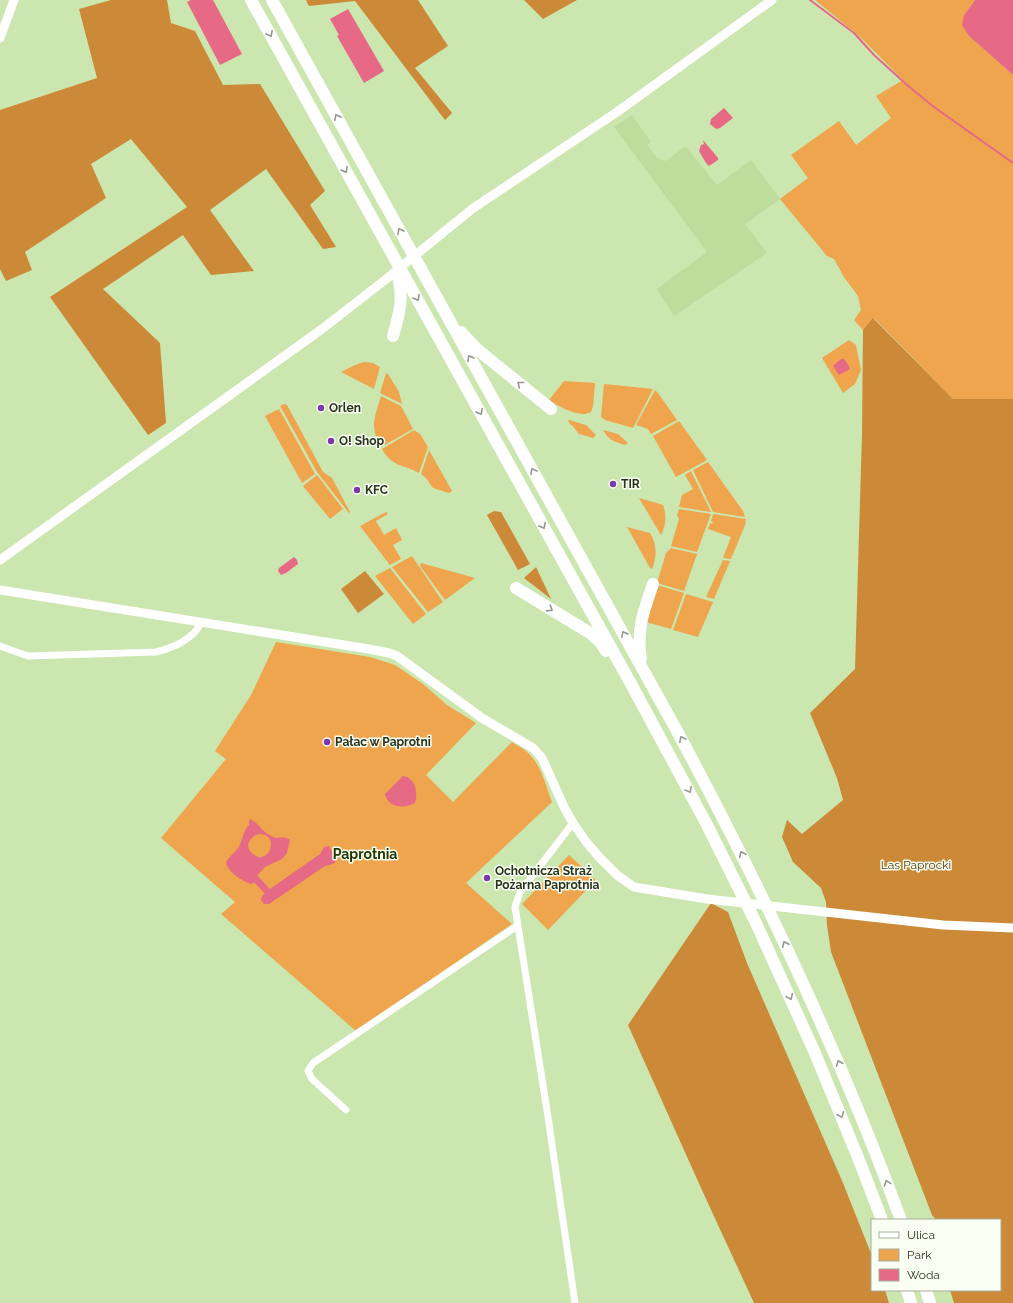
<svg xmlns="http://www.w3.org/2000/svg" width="1013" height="1303" viewBox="0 0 1013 1303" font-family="Raleway,sans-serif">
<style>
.built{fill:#bedc9c}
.green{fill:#eea54d}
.forest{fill:#cc8937}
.water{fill:#e66985;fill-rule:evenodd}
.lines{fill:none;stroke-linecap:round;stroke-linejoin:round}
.stream{stroke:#e66985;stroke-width:2}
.canal{stroke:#e66985;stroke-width:7}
.street{stroke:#fff;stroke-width:7}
.secondary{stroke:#fff;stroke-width:9}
.highway{stroke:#fff;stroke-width:12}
.oneway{stroke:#94988e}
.poi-dot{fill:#7d38ac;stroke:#f9fff3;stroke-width:1.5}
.labels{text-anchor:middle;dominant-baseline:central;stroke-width:3;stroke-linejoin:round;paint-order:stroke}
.poi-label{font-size:12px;font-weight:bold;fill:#28321c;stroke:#f9fff3;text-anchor:start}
.park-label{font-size:12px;fill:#553404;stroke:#f9fff3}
.quarter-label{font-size:14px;font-weight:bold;fill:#233600;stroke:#f9fff3}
</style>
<rect width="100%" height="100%" fill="#cbe6ae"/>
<path class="built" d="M 632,115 L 651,142 L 647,145 L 657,158 L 666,161 L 685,146 L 717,185 L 751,160 L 780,199 L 745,224 L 767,253 L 674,316 L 657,289 L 707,252 L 614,127 Z"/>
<g class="green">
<path d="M 815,0 L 975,0 L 964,15 L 969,36 L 1013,75 L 1013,399 L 953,399 L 874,318 L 863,330 L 854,320 L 861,310 L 858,296 L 844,277 L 834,259 L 827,256 L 780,199 L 808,178 L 791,155 L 839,121 L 856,145 L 891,118 L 876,96 L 903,80 L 858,35 Z"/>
<path d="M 849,340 L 856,345 L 861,370 L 855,384 L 843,393 L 822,358 Z"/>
<path d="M 364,362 L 373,363 L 380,367 L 374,389 L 341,372 L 355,365 Z"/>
<path d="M 386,373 L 388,374 L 399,392 L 402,404 L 380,393 Z"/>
<path d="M 564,381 L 595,383 L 593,406 L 591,412 C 580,419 558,406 549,400 Z"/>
<path d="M 604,384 L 653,389 L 633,428 L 605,420 L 601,417 Z"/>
<path d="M 655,390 L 658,393 L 677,420 L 651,434 L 648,429 L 636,425 Z"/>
<path d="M 381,396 L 401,406 L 413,429 L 381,447 C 369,425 375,418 381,396 Z"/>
<path d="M 284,404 L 287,405 L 323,472 L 332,478 L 350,512 L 349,513 L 317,472 L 280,406 Z"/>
<path d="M 279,409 L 315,474 L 302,483 L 265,416 Z"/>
<path d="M 569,420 L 586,425 L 596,435 L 593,438 L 579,434 L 572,425 L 571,425 L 568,421 Z"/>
<path d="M 679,421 L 707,460 L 676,477 L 653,436 Z"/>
<path d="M 414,430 L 420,434 L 428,447 L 419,473 C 403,464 392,467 382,449 Z"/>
<path d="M 603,430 L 618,434 L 628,443 L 625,445 C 613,441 610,441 603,430 Z"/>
<path d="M 429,450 L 452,491 L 449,493 L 433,488 L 426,478 L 421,474 Z"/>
<path d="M 708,462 L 743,511 L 745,517 L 713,512 L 693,470 Z"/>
<path d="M 691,471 L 711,512 L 679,507 L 682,495 L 693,489 L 685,475 Z"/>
<path d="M 317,475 L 343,509 L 330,519 L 303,486 Z"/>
<path d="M 639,498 L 663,505 C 667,515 666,526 661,535 Z"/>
<path d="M 679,509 L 711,514 L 697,552 L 671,546 L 679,519 L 677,515 Z"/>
<path d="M 386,512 L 388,514 L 376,521 L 384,535 L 396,528 L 402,540 L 393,545 L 401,559 L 390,565 L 360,526 Z"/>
<path d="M 713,514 L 746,519 L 745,525 L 731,559 L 723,558 L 731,537 L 708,529 L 710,523 L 712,524 L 713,522 L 711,521 Z"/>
<path d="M 627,527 L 650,533 C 657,544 657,557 652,569 L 650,568 Z"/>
<path d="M 671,548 L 697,554 L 684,591 L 657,583 L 666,553 Z"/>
<path d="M 412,556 L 443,602 L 428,612 L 392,567 Z"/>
<path d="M 723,560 L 730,561 L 714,599 L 706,597 Z"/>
<path d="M 421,563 L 475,578 L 445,600 L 420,566 Z"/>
<path d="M 390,568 L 426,614 L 413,624 L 375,576 Z"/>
<path d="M 657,585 L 684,593 L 671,629 L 646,622 Z"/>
<path d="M 686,594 L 713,602 L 698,637 L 673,630 Z"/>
<path d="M 276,642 L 370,657 L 395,665 L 423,684 L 447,705 L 476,723 L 426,775 L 453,802 L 512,742 C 518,746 525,749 530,755 C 542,767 546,787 552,802 L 466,883 L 512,924 L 356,1031 L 221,914 L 235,902 L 161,838 L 226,759 L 215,751 L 251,695 Z"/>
<path d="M 569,855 L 596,880 L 548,930 L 522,904 Z"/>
</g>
<g class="forest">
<path d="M 111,0 L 167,0 L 171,23 L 195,31 L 223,85 L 260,84 L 325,191 L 310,205 L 336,247 L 323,249 L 266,169 L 210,210 L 254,271 L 211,275 L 183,235 L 103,289 L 160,343 L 166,423 L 148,435 L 50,297 L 187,207 L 131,139 L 91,164 L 106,198 L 25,252 L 32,270 L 6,281 L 0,269 L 0,110 L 97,78 L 79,9 Z"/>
<path d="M 306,0 L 418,0 L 448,46 L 415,68 L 452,113 L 445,120 L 355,1 L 309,6 Z"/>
<path d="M 524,0 L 577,0 L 543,19 Z"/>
<path d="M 873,318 L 953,399 L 1013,399 L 1013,1303 L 954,1303 L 950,1290 L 1000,1290 L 1000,1220 L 936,1220 L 932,1215 L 831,952 L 827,925 L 826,902 L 821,888 L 793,862 L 782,837 L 787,820 L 802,834 L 843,800 L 837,778 L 810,713 L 855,669 L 862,434 L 863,330 Z"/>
<path d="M 494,511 L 501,512 L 530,564 L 518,570 L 487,515 Z"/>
<path d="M 536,567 L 551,599 L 524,578 Z"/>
<path d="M 365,571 L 384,594 L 358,613 L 341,589 Z"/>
<path d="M 711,903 L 728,912 L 747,963 L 843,1183 L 872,1256 L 872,1290 L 885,1290 L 889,1303 L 754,1303 L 701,1188 L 628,1025 Z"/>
</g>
<g class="water">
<path d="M 191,0 L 213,0 L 242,54 L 220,65 L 187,2 Z"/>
<path d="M 975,0 L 1013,0 L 1013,75 L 969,36 L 962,25 L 964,15 Z"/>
<path d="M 348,9 L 384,71 L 364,83 L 337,36 L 339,35 L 330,19 Z"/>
<path d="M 724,108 L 733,118 L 720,128 L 716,129 L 710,124 L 711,119 Z"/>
<path d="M 703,140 L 718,158 L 718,160 L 709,166 L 706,163 L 699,151 L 701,145 L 704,144 Z"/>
<path d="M 841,359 L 844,359 L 847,363 L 850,369 L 839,375 L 833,366 Z"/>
<path d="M 294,557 L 297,560 L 298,564 L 286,573 L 281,575 L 278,571 L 279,568 Z"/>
<path d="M 403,776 C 416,778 418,793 415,803 C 404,809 388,808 385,794 Z"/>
<path d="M 250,819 C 259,823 262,832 271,836 C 277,840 284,835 290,840 L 287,853 L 282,859 L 265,867 L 255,878 L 255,882 L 251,884 C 242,881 228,872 226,863 C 228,857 234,854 238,848 C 243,841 243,830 249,825 L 249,822 ZM 258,834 C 283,834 267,869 252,853 C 244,846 250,837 258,834 Z"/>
<path d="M 329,846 L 336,858 L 336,861 L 333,864 L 325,866 L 269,904 L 264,904 L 261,900 L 262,896 L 267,891 L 320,854 L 324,847 Z"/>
</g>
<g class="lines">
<path class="stream" d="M 810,0 L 854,33 L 874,55 L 907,85 L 934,107 L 1013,163"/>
<path class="canal" d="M 255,878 L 267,891"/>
<g class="street">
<path d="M 0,646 L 28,656 L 156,652 C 172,648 195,639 201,622"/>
<path d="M 573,823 L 520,892 L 515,907 L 548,1117 L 575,1303"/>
<path d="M 346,1110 L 312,1079 L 308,1071 L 313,1063 L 517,926"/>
</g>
<g class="secondary">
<path d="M 0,38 L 14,0"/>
<path d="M 0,560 L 322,329 L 385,280 L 472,209 L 617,112 L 772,0"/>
<path d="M 0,590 L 369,649 L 389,653 L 397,656 L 482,718 L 533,748 L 542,758 L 565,809 L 573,823 L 587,843 L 599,857 L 617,875 L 634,887 L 707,899 L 943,925 L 1013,928"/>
</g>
<g class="highway">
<path d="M 251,0 L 630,682 L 706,823 L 756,923 L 815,1053 L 859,1160 L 882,1220"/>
<path d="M 272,0 L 677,731 C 762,889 839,1051 901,1220"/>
<path d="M 461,332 L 478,350 L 551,409"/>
<path d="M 393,336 C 400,312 404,297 397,272"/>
<path d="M 516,588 L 590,633 L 600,642 L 606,651"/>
<path d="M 641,659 C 636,630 644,610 653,584"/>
<path d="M 907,1290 L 911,1303"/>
<path d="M 926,1290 L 930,1303"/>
</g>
</g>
<defs><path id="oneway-chevron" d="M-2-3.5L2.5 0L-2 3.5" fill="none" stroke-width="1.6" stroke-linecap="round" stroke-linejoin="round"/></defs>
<g class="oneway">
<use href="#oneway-chevron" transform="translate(270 34) rotate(61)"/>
<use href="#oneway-chevron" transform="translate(337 117) rotate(-119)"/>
<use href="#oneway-chevron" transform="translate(345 170) rotate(61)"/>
<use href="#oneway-chevron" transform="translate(400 231) rotate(-119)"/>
<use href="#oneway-chevron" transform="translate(417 298) rotate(61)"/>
<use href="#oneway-chevron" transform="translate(470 358) rotate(-119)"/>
<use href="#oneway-chevron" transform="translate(520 384) rotate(-141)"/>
<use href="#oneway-chevron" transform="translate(480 412) rotate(61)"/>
<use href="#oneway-chevron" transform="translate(533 471) rotate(-119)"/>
<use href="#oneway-chevron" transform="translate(543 526) rotate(61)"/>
<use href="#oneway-chevron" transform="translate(550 609) rotate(32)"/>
<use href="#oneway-chevron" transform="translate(624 634) rotate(-119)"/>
<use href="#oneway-chevron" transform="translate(682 739) rotate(-118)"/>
<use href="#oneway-chevron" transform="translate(689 790) rotate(62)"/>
<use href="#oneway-chevron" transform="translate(742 854) rotate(-116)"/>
<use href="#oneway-chevron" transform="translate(785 944) rotate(-115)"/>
<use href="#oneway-chevron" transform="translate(790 997) rotate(66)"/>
<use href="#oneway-chevron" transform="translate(839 1063) rotate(-113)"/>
<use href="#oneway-chevron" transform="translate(841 1115) rotate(68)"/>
<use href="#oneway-chevron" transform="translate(887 1183) rotate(-111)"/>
</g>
<g class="poi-dot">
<circle cx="321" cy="408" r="4"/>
<circle cx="331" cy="441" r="4"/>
<circle cx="613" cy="484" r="4"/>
<circle cx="357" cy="490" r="4"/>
<circle cx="327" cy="742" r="4"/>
<circle cx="487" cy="878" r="4"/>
</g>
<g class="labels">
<g class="poi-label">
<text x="329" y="408">Orlen</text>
<text x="339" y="441">O! Shop</text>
<text x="621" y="484">TIR</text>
<text x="365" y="490">KFC</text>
<text x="335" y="742">Pałac w Paprotni</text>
<text x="495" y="871">Ochotnicza Straż<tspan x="495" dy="14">Pożarna Paprotnia</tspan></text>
</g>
<g class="park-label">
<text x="916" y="865">Las Paprocki</text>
</g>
<g class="quarter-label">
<text x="365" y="854">Paprotnia</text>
</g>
</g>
<rect x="871" y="1219" width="130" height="72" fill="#f9fff3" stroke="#a5ad9d"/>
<rect x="879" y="1232" width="20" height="6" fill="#ffffff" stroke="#a5ad9d"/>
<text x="907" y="1239" font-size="12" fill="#28321c">Ulica</text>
<rect x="879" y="1249" width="20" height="12" fill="#eea54d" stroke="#a5ad9d"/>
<text x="907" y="1259" font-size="12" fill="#28321c">Park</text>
<rect x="879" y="1269" width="20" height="12" fill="#e66985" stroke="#a5ad9d"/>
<text x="907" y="1279" font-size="12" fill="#28321c">Woda</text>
</svg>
